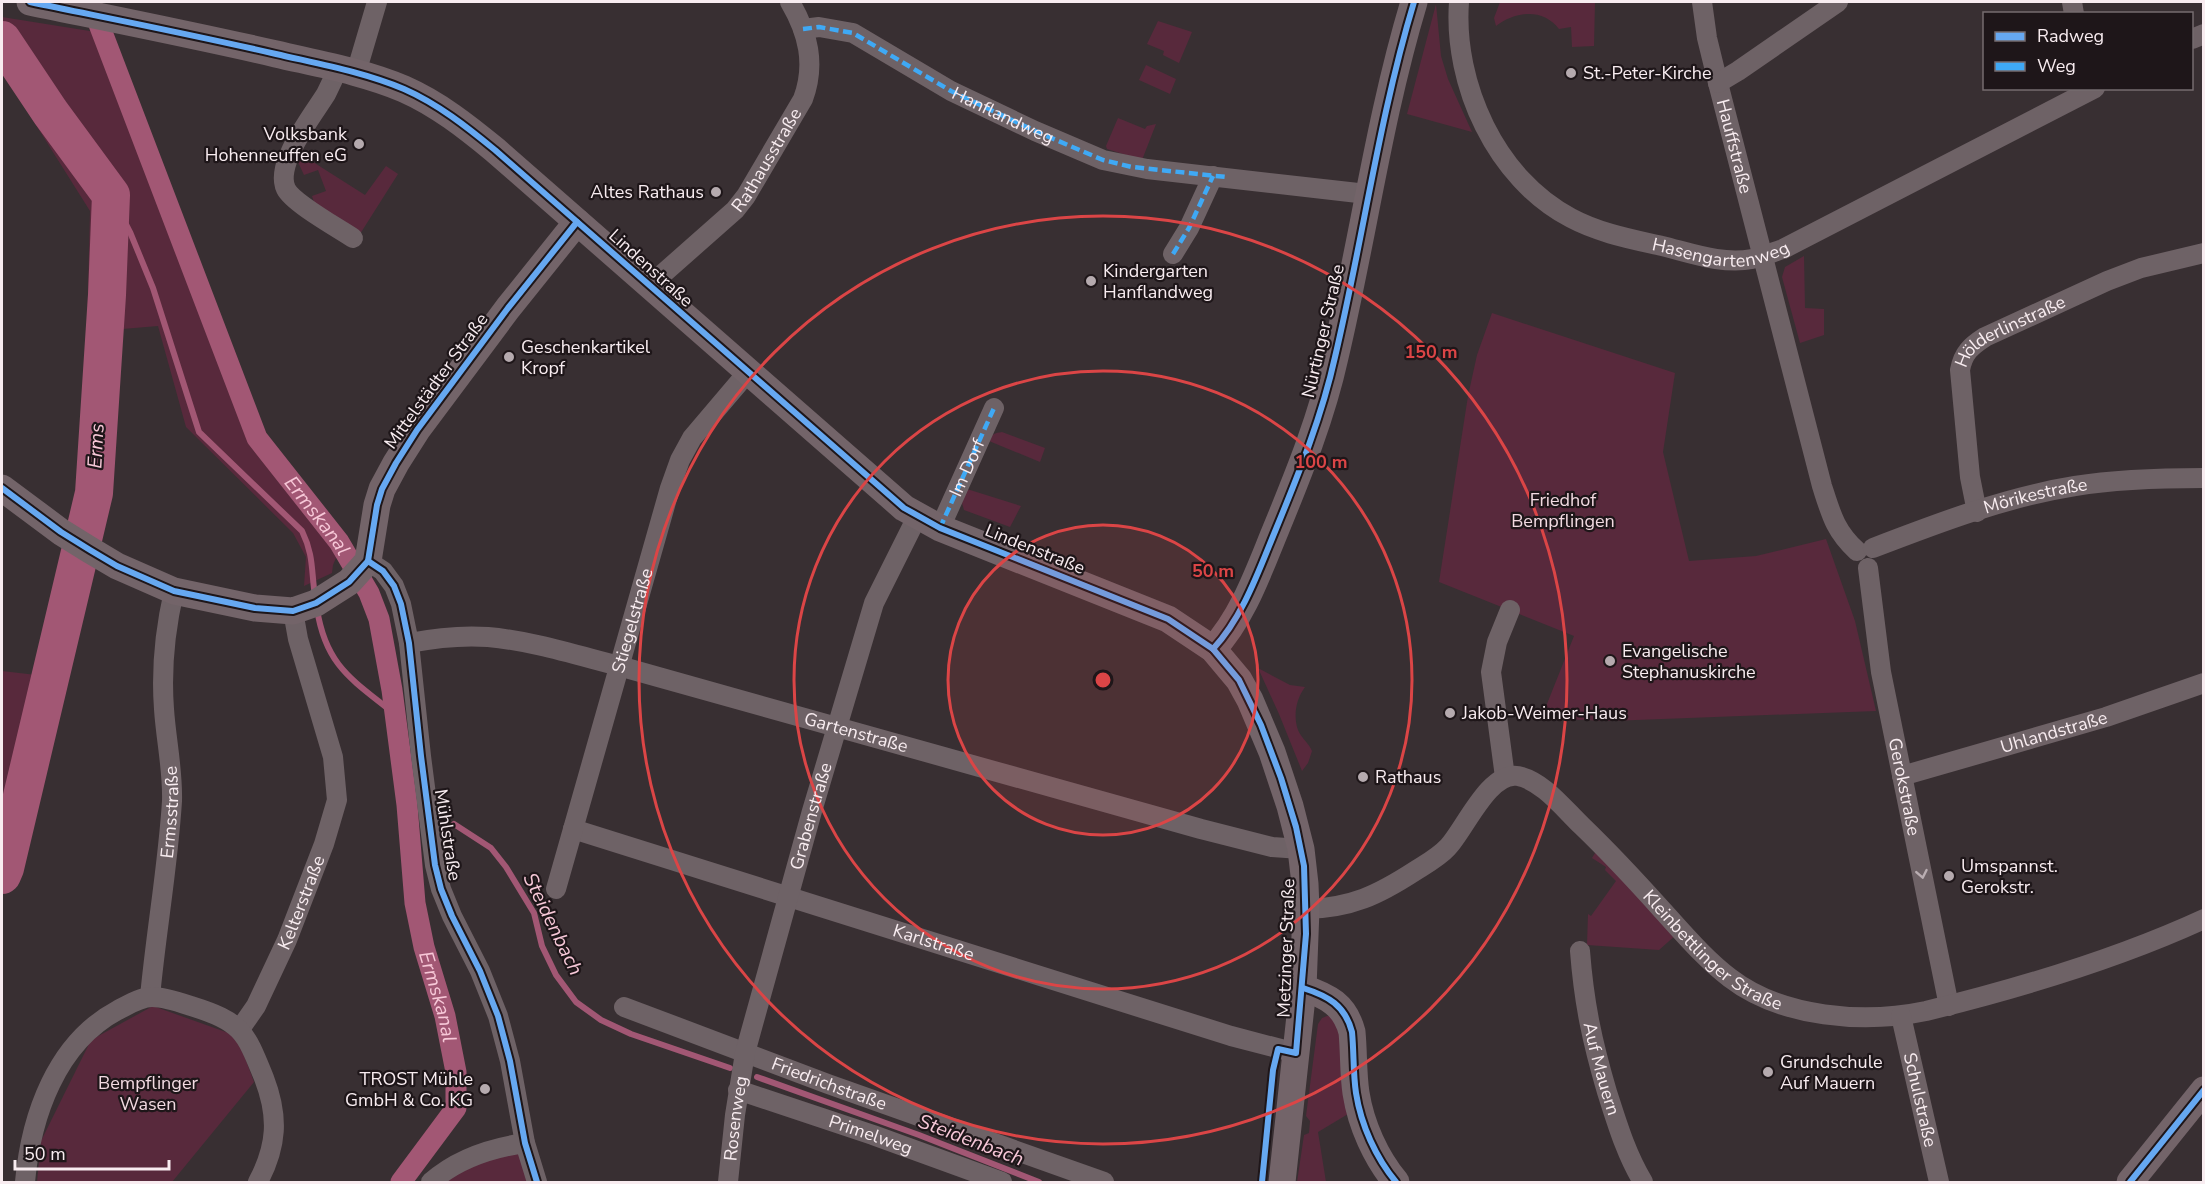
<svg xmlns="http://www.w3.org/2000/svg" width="2205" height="1184" viewBox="0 0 2205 1184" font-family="'Nunito Sans',sans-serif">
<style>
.green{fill:#58293c}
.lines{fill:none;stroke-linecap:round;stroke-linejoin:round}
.stream{stroke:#a25774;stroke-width:6}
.canal{stroke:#a25774;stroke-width:21}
.river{stroke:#a25774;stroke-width:38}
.street{stroke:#6e6266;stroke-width:20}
.secondary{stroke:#736469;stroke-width:27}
.quiet{stroke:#3fa9f5;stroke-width:4.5;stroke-dasharray:9 4.5;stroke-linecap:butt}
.cycleway-casing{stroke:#1e1619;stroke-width:10}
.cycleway{stroke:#66a8f1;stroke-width:6}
.oneway{stroke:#baaeb2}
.ring{fill:none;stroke:#db4546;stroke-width:3}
.poi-dot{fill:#b5aaae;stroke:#1e1619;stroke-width:2}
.labels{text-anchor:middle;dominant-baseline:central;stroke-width:4.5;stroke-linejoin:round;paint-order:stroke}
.poi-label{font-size:18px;fill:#f8ecf0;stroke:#1e1619;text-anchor:start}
.street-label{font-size:18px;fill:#f8ecf0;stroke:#1e1619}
.park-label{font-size:18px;fill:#f2dae1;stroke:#1e1619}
.water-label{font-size:20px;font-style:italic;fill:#f7c8d8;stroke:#1e1619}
.centre{fill:#db4546;stroke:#1e1619;stroke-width:3}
.ring-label{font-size:18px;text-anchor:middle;font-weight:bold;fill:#db4546;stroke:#1e1619;stroke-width:4.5;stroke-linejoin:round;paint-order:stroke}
</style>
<rect width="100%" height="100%" fill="#382f32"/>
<g class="green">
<path d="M 1500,2 L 1595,2 L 1594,46 L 1572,47 L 1571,27 L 1559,29 C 1543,8 1516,11 1496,26 L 1494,18 Z"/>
<path d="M 1436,4 L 1441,56 L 1448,79 L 1472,132 L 1407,114 Z"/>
<path d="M 2,17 L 96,32 L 153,189 L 250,438 L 338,553 L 333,565 L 332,573 L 304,586 L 306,557 L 293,533 L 186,427 L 158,326 L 87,332 L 90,211 L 2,71 Z"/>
<path d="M 1158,21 L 1192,32 L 1179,63 L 1163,55 L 1164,51 L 1147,44 Z"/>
<path d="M 1146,65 L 1176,79 L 1170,94 L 1139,80 Z"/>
<path d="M 1118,118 L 1145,129 L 1147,126 L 1156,124 L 1142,160 L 1107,149 L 1106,146 Z"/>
<path d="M 304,153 L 314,159 L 313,162 L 365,195 L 386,166 L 398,174 L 360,234 L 315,205 L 312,196 L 326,191 L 318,170 L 304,175 L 298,162 Z"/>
<path d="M 1804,256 L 1805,308 L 1824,309 L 1824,335 L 1800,343 L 1782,277 L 1785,267 Z"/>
<path d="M 1492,313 L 1675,373 L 1663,452 L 1689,561 L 1756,556 L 1826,539 L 1855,621 L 1876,711 L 1610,721 L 1561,719 L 1543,714 L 1574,636 L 1439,582 L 1468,396 L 1477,355 Z"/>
<path d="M 1002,432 L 1045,448 L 1040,462 L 989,441 C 991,434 995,433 1002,432 Z"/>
<path d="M 967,489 L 1021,506 L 1010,527 L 964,510 L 962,503 Z"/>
<path d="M 1258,668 L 1290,685 L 1305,687 C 1296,699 1293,716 1298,730 C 1301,738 1309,743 1312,751 L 1308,763 L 1302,771 L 1279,714 Z"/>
<path d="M 2,671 L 45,676 L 2,829 Z"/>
<path d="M 1597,850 L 1677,934 L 1659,950 L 1587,945 L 1588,914 L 1591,916 L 1616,881 L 1605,870 L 1606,867 L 1592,858 Z"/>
<path d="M 153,1006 L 237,1036 L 254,1082 L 172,1182 L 37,1182 L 41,1141 L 91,1040 Z"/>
<path d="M 1327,1016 L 1332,1016 L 1340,1024 L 1348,1114 L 1318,1132 L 1326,1182 L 1297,1182 L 1304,1135 L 1309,1133 L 1310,1121 L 1306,1116 L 1318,1024 L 1322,1018 Z"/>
<path d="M 519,1151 L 530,1182 L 442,1182 L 476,1162 Z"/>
</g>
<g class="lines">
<g class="stream">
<path d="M 111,195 L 130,232 L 153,288 L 199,432 L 302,531 C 314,556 311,570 315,596"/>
<path d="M 317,609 C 326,667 353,680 396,715"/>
<path d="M 454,824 L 491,848 L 506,867 L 534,913 L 542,946 L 556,975 L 576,1002 L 601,1020 L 631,1034 L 730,1068"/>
<path d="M 757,1077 L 919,1135 L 1039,1182"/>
</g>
<path class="canal" id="s1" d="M 92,6 L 257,438 L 339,542 L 369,593 L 379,619 L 392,690 L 407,805 L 415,903 L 424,947 L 445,1016 L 456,1072 L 456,1108 L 401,1182"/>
<path class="river" d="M 2,40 L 50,112 L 111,195 L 107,295 L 94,493 L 5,868 L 2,875"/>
<g class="street">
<path id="s2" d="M 1459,2 C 1453,84 1496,179 1571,218 C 1599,233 1631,239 1662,246 C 1691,253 1723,265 1752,259 C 1763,257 1773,252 1783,249 L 2095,88"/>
<path id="s3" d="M 1702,2 L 1707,38 L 1718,83 L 1822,486 C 1831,514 1835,531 1857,551"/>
<path d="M 2072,2 L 2074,14"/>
<path d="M 803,29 L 819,27 L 853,33 L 951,91 L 1035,131 L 1103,160 L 1147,169 L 1367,194"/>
<path d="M 2192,39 L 2204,34"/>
<path d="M 338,69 C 334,77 330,86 326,94 C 313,115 274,164 286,189 C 293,203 338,228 353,238"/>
<path d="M 356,73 L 377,2"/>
<path d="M 1718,83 L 1738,71 L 1838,2"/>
<path d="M 1173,254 L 1189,228 L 1213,176"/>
<path id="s4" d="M 649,286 L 735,210 L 746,196 L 803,99 C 816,64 808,33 790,2"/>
<path id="s5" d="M 1977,512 L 1970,477 L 1960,370 C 1963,353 1971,346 1985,337 L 2107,281 L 2141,268 L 2204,253"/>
<path id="s6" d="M 940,528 L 994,408"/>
<path id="s7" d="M 1873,548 C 1938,523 2006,497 2075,486 C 2118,479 2160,478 2204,478"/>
<path d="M 368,561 L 383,571 L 394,586 L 401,604 L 409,643 L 421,756 L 435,865 L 441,889 L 452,916 L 480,971 L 498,1016 L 510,1061 L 525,1143 L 537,1182"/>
<path id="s8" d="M 1868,568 L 1881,672 L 1949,1006"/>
<path id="s9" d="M 409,643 C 435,638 462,635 488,637 C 532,641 576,655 619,666 L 1201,829 L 1272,847 L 1301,849"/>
<path id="s10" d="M 1902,776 L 2106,717 L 2204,683"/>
<path d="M 1505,777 L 1491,672 L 1497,642 L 1510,610"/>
<path id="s11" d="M 573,829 L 1231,1036 L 1296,1053"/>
<path id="s12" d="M 556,889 L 670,488 L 680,460 L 692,438 L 748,372"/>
<path id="s13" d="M 1306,909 C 1351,908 1378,895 1415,871 C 1426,864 1439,857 1448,847 C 1465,829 1489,771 1518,776 C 1543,781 1564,809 1582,826 C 1610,853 1637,882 1663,911 C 1684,934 1705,959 1730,978 C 1782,1018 1864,1024 1926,1011 C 2020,988 2115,960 2204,919"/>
<path id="s14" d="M 1580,951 C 1584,1003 1592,1041 1607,1092 C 1617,1123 1626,1154 1643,1182"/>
<path id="s15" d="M 150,997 C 156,932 168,866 172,801 C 173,770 166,740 164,709 C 161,669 165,630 174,591"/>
<path id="s16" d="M 624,1007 L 828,1084 L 1104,1182"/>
<path id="s17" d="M 1901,1016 L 1939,1182"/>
<path id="s18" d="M 240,1029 L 256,1006 L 287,940 L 324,844 L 337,800 L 333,757 L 298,639 L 293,611"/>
<path id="s19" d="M 738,1090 L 873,1135 L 1002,1182"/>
<path d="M 25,1182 C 31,1116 56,1043 118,1010 C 128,1005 140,997 152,997 C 165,997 179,1002 191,1006 C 242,1022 245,1031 264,1078 C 279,1117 277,1146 258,1182"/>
<path d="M 431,1182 C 457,1159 490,1148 525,1143"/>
<path id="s20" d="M 728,1182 L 735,1115 L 745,1053 L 812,811 L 874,603 L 917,517"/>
</g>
<g class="secondary">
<path d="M 30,2 C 112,19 194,35 276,54 C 319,64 364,72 404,89 C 438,104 467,127 495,150 L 904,508 L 940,528 L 1168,619 L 1213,649 L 1239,680 L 1250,700 L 1272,752 L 1290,806 L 1301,849 L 1305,884 L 1306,909 L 1303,988 L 1282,1182"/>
<path d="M 2,488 L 61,532 L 90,550 L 117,566 L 174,591 L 255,608 L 293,611 L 316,603 L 349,582 L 368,561 L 377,505 L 382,489 L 396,463 L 417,430 L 508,308 L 577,222"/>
<path d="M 1213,649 C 1243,617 1259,570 1276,529 C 1299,473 1322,416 1335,357 C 1363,239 1379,118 1414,2"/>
<path d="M 1303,988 C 1328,996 1345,1005 1352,1032 C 1354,1053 1353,1073 1356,1093 C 1361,1125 1376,1158 1396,1182"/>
<path d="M 2130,1182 L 2204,1090"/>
</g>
<g class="quiet">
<path id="s21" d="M 803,29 L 819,27 L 853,33 L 951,91 L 1035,131 L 1103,160 L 1132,167 L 1226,177"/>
<path d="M 1173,254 L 1189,228 L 1213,176"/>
<path d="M 940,528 L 994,408"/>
</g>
<g class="cycleway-casing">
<g id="cycleway">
<path d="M 30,2 C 112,19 194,35 276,54 C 319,64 364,72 404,89 C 438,104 467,127 495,150 L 904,508 L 940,528 L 1168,619 L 1213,649 L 1239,680 L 1261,725 L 1281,778 L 1296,827 L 1304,866 L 1306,934 L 1296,1053 L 1278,1049 L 1273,1070 L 1262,1182"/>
<path d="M 2,488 L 61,532 L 90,550 L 117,566 L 174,591 L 255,608 L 293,611 L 316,603 L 349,582 L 368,561 L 377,505 L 382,489 L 396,463 L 417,430 L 508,308 L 577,222"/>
<path d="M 368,561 L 383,571 L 394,586 L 401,604 L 409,643 L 421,756 L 435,865 L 441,889 L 452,916 L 480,971 L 498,1016 L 510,1061 L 525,1143 L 537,1182"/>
<path d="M 1213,649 C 1243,617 1259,570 1276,529 C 1299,473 1322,416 1335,357 C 1363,239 1379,118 1414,2"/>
<path d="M 1303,988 C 1328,996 1345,1005 1352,1032 C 1354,1053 1353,1073 1356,1093 C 1361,1125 1376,1158 1396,1182"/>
<path d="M 2130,1182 L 2204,1090"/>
</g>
</g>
<use href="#cycleway" class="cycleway"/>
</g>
<defs><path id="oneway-chevron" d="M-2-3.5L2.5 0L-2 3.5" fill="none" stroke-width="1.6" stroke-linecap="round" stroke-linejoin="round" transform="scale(1.5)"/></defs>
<use class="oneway" href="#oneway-chevron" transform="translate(1922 874) rotate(79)"/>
<circle cx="1103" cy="680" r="155" fill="#db4546" fill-opacity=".12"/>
<g class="ring">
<circle cx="1103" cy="680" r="155"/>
<circle cx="1103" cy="680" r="309"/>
<circle cx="1103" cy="680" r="464"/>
</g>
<g class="poi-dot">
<circle cx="1571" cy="73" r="6"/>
<circle cx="359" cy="144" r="6"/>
<circle cx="716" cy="192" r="6"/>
<circle cx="1091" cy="281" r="6"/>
<circle cx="509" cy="357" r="6"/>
<circle cx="1610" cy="661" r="6"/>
<circle cx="1450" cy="713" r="6"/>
<circle cx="1363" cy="777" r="6"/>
<circle cx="1949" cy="876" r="6"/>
<circle cx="1768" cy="1072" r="6"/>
<circle cx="485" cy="1089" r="6"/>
</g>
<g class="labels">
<g class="poi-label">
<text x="1583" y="73">St.-Peter-Kirche</text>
<text x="347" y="134" text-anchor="end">Volksbank<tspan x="347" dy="21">Hohenneuffen eG</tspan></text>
<text x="704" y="192" text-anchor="end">Altes Rathaus</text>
<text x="1103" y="271">Kindergarten<tspan x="1103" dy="21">Hanflandweg</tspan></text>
<text x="521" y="347">Geschenkartikel<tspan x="521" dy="21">Kropf</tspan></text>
<text x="1622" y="651">Evangelische<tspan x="1622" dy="21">Stephanuskirche</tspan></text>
<text x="1462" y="713">Jakob-Weimer-Haus</text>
<text x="1375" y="777">Rathaus</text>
<text x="1961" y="866">Umspannst.<tspan x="1961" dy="21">Gerokstr.</tspan></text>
<text x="1780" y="1062">Grundschule<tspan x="1780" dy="21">Auf Mauern</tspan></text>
<text x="473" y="1079" text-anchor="end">TROST Mühle<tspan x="473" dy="21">GmbH &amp; Co. KG</tspan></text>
</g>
<g class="street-label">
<text stroke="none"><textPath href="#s21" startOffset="222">Hanflandweg</textPath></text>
<text stroke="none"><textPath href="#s3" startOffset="148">Hauffstraße</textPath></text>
<text stroke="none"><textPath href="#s4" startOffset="174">Rathausstraße</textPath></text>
<text stroke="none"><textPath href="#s2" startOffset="412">Hasengartenweg</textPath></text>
<text transform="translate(651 268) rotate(42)">Lindenstraße</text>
<text transform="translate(1323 331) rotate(-77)">Nürtinger Straße</text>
<text stroke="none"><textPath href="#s5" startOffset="210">Hölderlinstraße</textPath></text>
<text transform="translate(436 381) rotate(-54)">Mittelstädter Straße</text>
<text stroke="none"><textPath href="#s6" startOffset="66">Im Dorf</textPath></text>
<text stroke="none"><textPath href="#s7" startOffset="171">Mörikestraße</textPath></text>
<text transform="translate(1035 549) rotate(22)">Lindenstraße</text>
<text stroke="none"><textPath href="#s12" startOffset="279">Stiegelstraße</textPath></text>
<text stroke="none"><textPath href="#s10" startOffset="158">Uhlandstraße</textPath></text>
<text stroke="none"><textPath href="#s9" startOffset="460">Gartenstraße</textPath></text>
<text stroke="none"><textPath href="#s8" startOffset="222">Gerokstraße</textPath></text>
<text stroke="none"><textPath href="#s15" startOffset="186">Ermsstraße</textPath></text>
<text stroke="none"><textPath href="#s20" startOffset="376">Grabenstraße</textPath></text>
<text transform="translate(448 835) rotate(81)">Mühlstraße</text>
<text stroke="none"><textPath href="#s18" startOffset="141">Kelterstraße</textPath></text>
<text stroke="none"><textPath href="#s11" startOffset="378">Karlstraße</textPath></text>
<text stroke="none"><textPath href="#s13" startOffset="526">Kleinbettlinger Straße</textPath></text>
<text transform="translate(1286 948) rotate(-88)">Metzinger Straße</text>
<text stroke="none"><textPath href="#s14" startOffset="120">Auf Mauern</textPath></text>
<text stroke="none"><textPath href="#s16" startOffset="219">Friedrichstraße</textPath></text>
<text stroke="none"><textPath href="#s17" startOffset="86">Schulstraße</textPath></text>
<text stroke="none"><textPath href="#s20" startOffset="64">Rosenweg</textPath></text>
<text stroke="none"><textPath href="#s19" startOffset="140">Primelweg</textPath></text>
</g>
<g class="park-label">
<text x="1563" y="500">Friedhof<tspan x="1563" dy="21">Bempflingen</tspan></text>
<text x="148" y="1083">Bempflinger<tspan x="148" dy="21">Wasen</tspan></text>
</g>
<g class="water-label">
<text transform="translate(96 446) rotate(-87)">Erms</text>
<text stroke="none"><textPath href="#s1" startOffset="561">Ermskanal</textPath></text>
<text transform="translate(553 924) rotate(64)">Steidenbach</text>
<text stroke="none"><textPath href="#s1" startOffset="1065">Ermskanal</textPath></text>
<text transform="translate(971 1140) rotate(21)">Steidenbach</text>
</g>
</g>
<circle cx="1103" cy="680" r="9" class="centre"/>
<g class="ring-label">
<text x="1431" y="358">150 m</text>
<text x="1321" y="468">100 m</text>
<text x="1213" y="577">50 m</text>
</g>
<rect width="2205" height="1184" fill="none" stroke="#f8ecf0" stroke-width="6"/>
<rect x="1983" y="12" width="210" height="78" fill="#1e1619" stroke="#756c6f" stroke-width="1.5"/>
<rect x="1995" y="32" width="30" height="9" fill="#66a8f1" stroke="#756c6f" stroke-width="1.5"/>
<text x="2037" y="42" font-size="18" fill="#f8ecf0">Radweg</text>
<rect x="1995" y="62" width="30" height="9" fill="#3fa9f5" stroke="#756c6f" stroke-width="1.5"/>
<text x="2037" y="72" font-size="18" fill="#f8ecf0">Weg</text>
<path d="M15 1160v9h154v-9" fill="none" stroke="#f8ecf0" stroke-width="3"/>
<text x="24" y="1160" font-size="18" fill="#f8ecf0" stroke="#1e1619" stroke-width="4.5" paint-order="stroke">50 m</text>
</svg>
